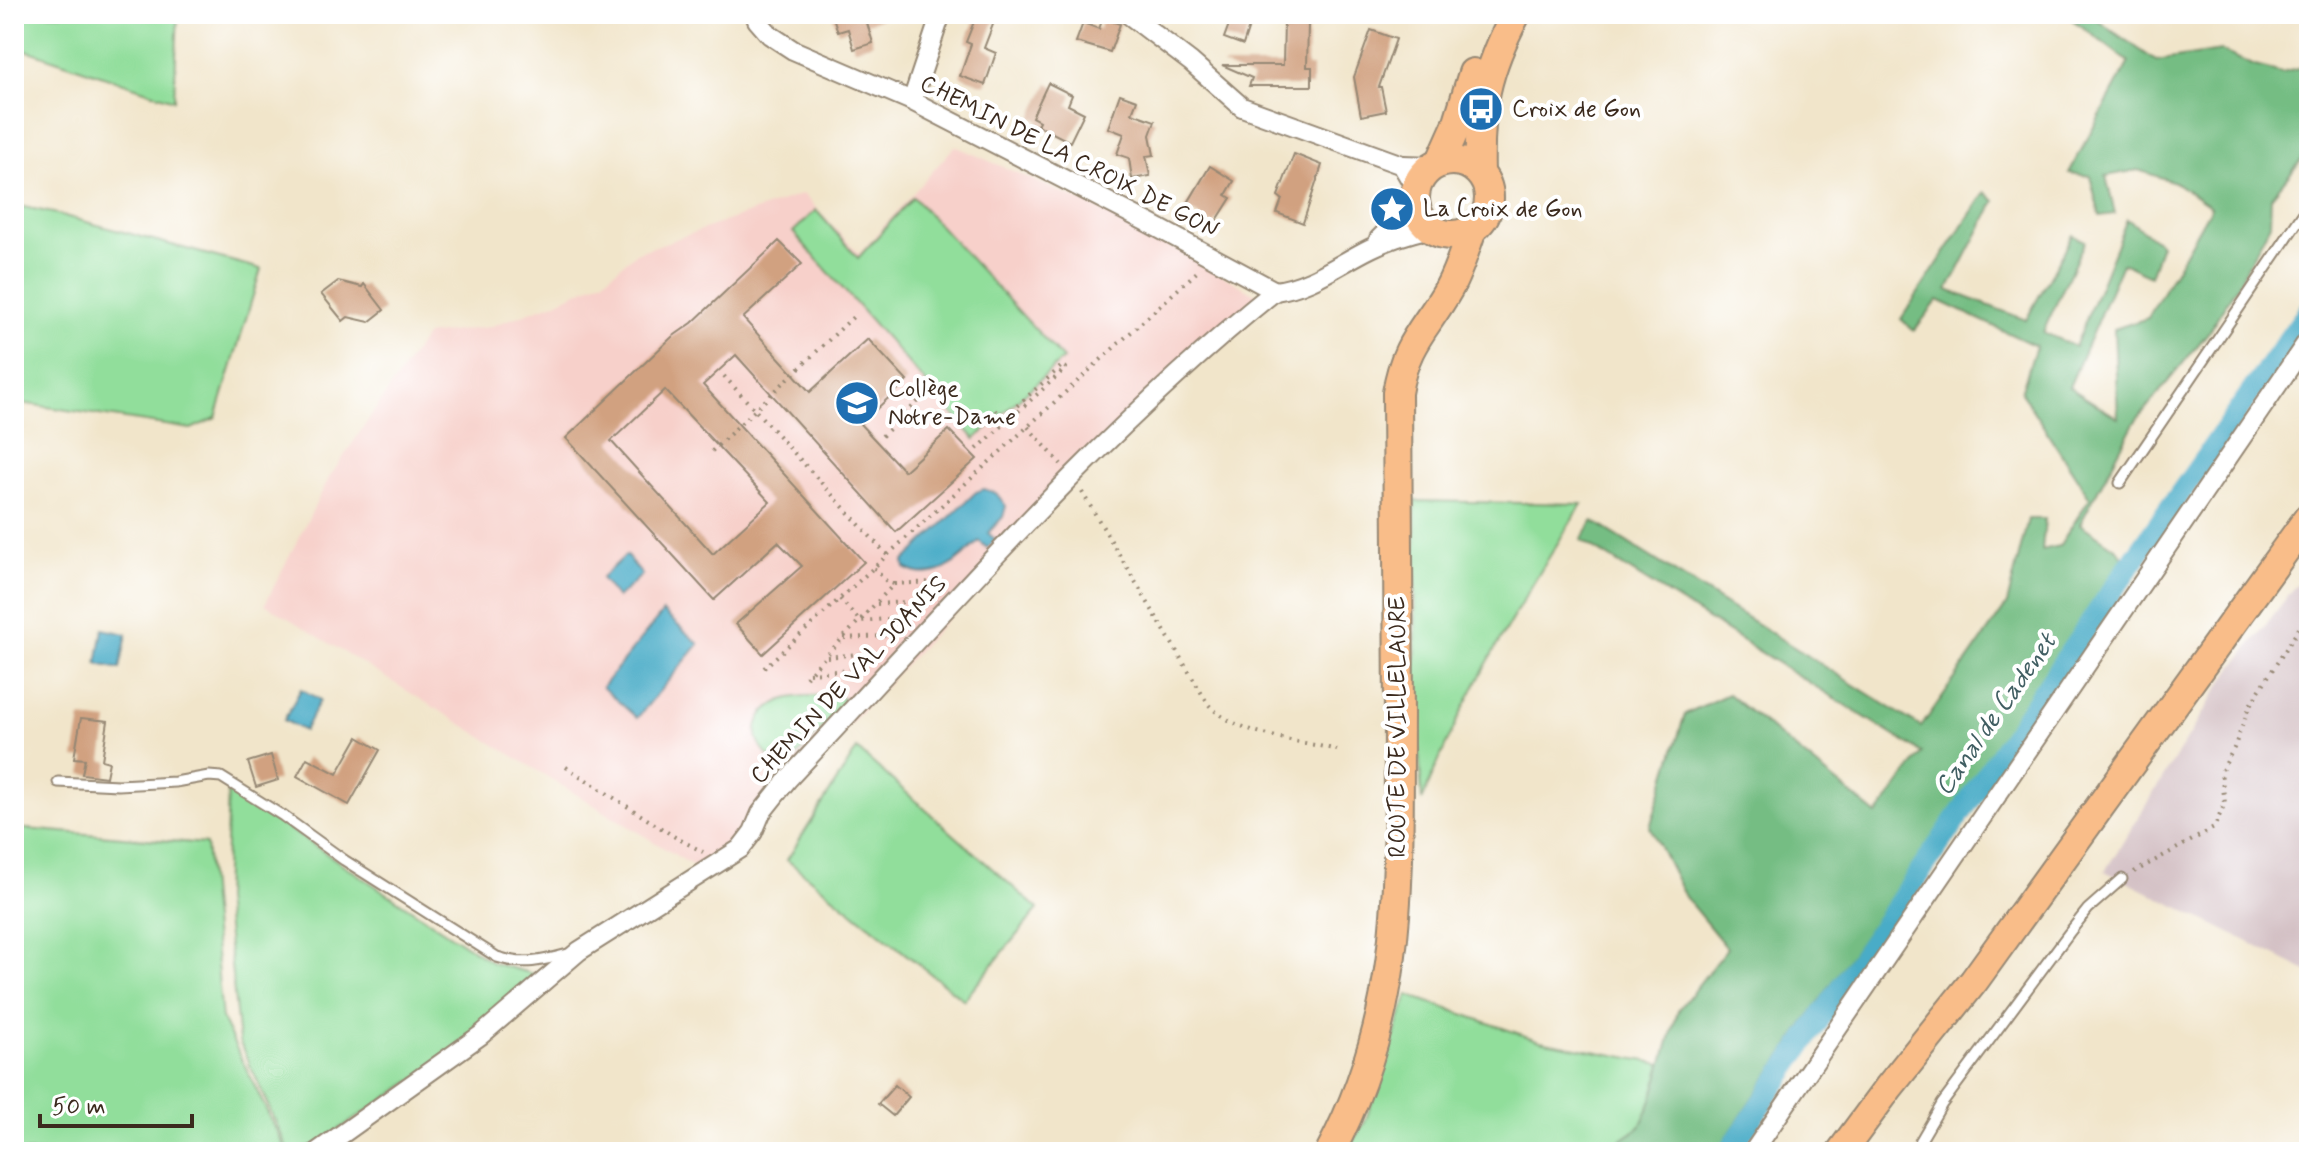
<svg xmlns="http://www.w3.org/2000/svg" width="2323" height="1166" viewBox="0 0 2323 1166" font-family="Mynerve,sans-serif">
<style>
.built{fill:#f7d0ca}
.industrial{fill:#d2bec2}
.green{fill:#91de9b;stroke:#66845c;stroke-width:2}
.forest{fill:#74bd83;stroke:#587450;stroke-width:2}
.water{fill:#48acc7;stroke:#426b72;stroke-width:2}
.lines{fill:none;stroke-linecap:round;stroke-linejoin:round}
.canal{stroke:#48acc7;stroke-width:22}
.building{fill:#d1a180;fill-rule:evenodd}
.service-casing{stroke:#968874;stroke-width:13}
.minor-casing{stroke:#968874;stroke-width:22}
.primary-casing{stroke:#968874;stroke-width:32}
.path{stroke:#968874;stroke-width:4;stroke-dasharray:2 6;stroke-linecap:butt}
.service{stroke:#fff;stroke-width:9}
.minor{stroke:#fff;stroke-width:18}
.primary{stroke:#f9bd89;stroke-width:28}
.labels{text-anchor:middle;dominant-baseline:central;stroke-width:8;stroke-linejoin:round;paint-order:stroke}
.poi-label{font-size:24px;fill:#3b2a1e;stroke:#fff;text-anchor:start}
.street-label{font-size:24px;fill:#3b2a1e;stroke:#fff}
.water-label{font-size:26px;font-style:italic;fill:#405e62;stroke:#fff}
</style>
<rect width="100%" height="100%" fill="#fff"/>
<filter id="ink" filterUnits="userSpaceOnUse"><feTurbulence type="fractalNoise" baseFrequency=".0125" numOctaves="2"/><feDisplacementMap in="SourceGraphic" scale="16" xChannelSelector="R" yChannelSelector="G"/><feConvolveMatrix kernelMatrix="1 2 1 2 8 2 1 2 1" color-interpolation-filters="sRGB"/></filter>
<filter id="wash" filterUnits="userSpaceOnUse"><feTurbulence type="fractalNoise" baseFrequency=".006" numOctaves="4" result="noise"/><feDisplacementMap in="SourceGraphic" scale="32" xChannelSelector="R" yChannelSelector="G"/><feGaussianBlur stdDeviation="1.8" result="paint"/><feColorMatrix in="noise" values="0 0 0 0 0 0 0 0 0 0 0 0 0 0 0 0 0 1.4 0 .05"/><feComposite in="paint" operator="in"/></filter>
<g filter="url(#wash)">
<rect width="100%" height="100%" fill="#f1e5ca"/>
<path class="built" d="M 955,146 L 1120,218 L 1264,299 L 1084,472 L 743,839 L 700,870 L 265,604 L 329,478 L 426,335 L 489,327 L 552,304 L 605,279 L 636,253 L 803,194 L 859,254 Z"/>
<path class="industrial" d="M 2309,568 L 2309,972 L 2105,871 L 2223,681 Z"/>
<g class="green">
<path d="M 14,14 L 178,14 L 174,100 L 14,46 Z"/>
<path d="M 913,197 L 1063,359 L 975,439 L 793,232 L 816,210 L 858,258 Z"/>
<path d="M 14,205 L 53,213 L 261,269 L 216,418 L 191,429 L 14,402 Z"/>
<path d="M 1415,501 L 1582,504 C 1522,600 1463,696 1422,801 L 1416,691 Z"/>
<path d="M 838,696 L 844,699 L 843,707 L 792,761 L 781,765 C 751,749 747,717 780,701 C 796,694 821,696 838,696 Z"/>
<path d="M 857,749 L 1038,909 L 964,1000 L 787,860 Z"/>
<path d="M 228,789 L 493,963 L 541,976 L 439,1063 L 314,1146 L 289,1152 L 239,1041 L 224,899 Z"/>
<path d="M 14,828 L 206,844 L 222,1019 L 284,1146 L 275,1152 L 14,1152 Z"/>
<path d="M 1408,995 L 1540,1041 L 1662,1064 L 1651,1103 L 1640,1127 L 1604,1152 L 1346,1152 L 1365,1122 Z"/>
</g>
<path class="forest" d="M 2073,14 L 2088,14 L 2156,61 L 2221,51 L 2255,66 L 2282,73 L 2309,66 L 2309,151 L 2271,197 L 2270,224 L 2237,286 L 2207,334 L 2134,423 L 2080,524 L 2117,549 L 2125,559 C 1991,758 1850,952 1717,1152 L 1604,1152 L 1640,1127 L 1651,1103 L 1678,1011 L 1727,948 L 1685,897 L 1650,827 L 1685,714 L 1728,694 L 1877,815 L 1922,753 L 1581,540 L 1593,521 L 1921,727 L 2007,604 L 2028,519 L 2045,519 L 2042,550 L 2059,546 L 2090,498 L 2021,392 L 2036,346 L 1938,300 L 1914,331 L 1901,319 L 1985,192 L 1995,201 L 1948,290 L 2026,320 L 2073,235 L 2085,241 L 2043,332 L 2075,347 L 2127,219 L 2161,244 L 2150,276 L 2122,263 L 2069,387 L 2118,418 L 2114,329 L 2148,318 L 2211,207 L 2175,182 L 2138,170 L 2106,176 L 2115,214 L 2100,216 L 2090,176 L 2069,173 L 2129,62 L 2070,18 Z"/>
<g class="water">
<path d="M 984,489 L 996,493 L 1006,506 L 1003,517 L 988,533 L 996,540 L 987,548 L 979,541 C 958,561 936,585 905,568 L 904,561 L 976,492 Z"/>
<path d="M 626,555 L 642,575 L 617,598 L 601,578 Z"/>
<path d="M 663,612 L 699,644 L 637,718 L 602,687 Z"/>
<path d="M 103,629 L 127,634 L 120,669 L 97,664 Z"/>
<path d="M 301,689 L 320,700 L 304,731 L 284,720 Z"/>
</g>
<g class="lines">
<path class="canal" d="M 1729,1152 L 2121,578 L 2309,310"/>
</g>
<g id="blocks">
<g class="building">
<path d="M 832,14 L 883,14 L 883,18 L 867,23 L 873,43 L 854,49 L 848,29 L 838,32 Z"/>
<path d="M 977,14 L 997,14 L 984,48 L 996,53 L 985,85 L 960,76 L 971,44 L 966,42 Z"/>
<path d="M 1233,14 L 1253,14 L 1243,45 L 1224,38 Z"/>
<path d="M 1103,18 L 1120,24 L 1110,52 L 1076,42 L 1083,23 L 1099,29 Z"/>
<path d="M 1284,23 L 1308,24 L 1307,67 L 1312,67 L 1312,86 L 1249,86 L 1252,78 L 1222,65 L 1283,65 Z"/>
<path d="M 1371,30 L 1396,39 L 1379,87 L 1381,87 L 1386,111 L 1361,116 L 1354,77 Z"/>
<path d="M 1048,83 L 1072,95 L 1068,105 L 1084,113 L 1070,142 L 1037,125 L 1039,121 L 1032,117 Z"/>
<path d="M 1120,94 L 1137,100 L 1132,113 L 1155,121 L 1150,135 L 1154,155 L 1146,156 L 1150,176 L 1132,179 L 1129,158 L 1117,154 L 1124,134 L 1108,128 Z"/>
<path d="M 1294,154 L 1322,165 L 1303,223 L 1277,213 L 1282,199 L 1278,196 Z"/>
<path d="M 1210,166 L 1234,181 L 1226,195 L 1231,198 L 1214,225 L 1185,208 Z"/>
<path d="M 779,241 L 802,264 L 743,318 L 810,392 L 868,339 L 907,381 L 860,424 L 904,471 L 949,430 L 977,459 L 896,532 L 736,355 L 703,385 L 864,562 L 763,654 L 736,624 L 802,566 L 778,542 L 714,600 L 566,438 L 672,337 L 692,323 ZM 665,390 L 770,502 L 713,554 L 611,441 Z"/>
<path d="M 338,281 L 362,287 L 364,284 L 384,310 L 369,322 L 348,317 L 343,321 L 321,294 Z"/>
<path d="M 81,718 L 108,721 L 102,760 L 109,762 L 106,777 L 82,774 L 85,759 L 74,758 Z"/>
<path d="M 358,737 L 380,750 L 349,805 L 297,776 L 307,758 L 337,774 Z"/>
<path d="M 271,755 L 278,780 L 256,787 L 248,762 Z"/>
<path d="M 895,1085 L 909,1097 L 893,1116 L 878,1104 Z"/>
</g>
</g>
</g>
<g filter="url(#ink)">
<use href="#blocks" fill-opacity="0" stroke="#968874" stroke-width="2"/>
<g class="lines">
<g class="service-casing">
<g id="service">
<path d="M 2120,483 L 2309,205"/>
<path d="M 58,782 L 118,785 L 175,782 L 209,776 L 221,777 L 283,816 L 344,860 L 497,957 C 523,966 542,961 568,954"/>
<path d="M 1914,1152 L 1942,1104 L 2069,933 L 2088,909 L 2122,879"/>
</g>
</g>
<g class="minor-casing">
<g id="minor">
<path d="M 755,14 L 757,20 L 770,35 L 793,50 L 912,101 L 1147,222 L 1275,291 C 1312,286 1338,264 1371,248 C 1391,238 1409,233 1430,228"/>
<path d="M 1128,14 L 1191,62 L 1242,107 L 1402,165"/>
<path d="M 912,101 L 941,14"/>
<path d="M 1417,191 L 1402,165 L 1435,166"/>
<path d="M 1379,239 L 1407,211 L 1416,197"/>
<path d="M 317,1152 L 481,1035 L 579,951 L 740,849 L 753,832 L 761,813 L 788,779 C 945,612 1096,435 1275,291"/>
<path d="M 1753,1152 L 2309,339"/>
</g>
</g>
<g class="primary-casing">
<g id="primary">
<circle cx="1452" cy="198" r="37"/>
<path d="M 1440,163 L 1457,125 L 1473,73"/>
<path d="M 1480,173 C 1478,110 1486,70 1516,14"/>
<path d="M 1330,1152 C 1407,1007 1398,873 1399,714 C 1399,607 1398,500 1397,393 C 1405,342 1426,329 1449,288 C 1459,270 1465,249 1472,229"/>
<path d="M 1841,1152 L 1889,1087 L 1974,981 L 2309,517"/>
</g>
</g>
<g class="path">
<path d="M 724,376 L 887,555"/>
<path d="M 1028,427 L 1061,464"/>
<path d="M 882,436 L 926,394"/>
<path d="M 977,449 L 1066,368 L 1063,365 L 1002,419 L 995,410"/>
<path d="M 712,451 L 854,316"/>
<path d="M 1082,492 L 1208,704 C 1235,735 1298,740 1337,750"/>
<path d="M 874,568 L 887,582 L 894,584"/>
<path d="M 840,599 L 860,621 L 902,618"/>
<path d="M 877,604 L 919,601"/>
<path d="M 844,638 L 885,636"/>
<path d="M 827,657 L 868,653"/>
<path d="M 764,668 L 1199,270"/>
<path d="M 809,673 L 850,670"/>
<path d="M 806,677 L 894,584 L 933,582"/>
<path d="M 566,767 L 675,837 L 703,852"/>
<path d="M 2134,872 L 2214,828 L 2225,803 L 2221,772 L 2234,748 L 2250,705 L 2309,613"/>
</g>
<use href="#service" class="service"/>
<use href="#minor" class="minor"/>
<use href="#primary" class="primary"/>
</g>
</g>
<defs>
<g id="bus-disc" transform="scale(2.3)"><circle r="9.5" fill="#1f6fb2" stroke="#fff"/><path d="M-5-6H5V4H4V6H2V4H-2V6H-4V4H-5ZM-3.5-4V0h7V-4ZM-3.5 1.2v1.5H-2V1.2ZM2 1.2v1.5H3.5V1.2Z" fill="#fff"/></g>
<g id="sight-disc" transform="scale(2.3)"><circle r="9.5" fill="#1f6fb2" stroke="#fff"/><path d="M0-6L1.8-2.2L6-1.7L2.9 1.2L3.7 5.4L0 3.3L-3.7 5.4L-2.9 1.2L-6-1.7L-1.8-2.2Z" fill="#fff"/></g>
<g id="school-disc" transform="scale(2.3)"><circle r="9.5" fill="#1f6fb2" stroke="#fff"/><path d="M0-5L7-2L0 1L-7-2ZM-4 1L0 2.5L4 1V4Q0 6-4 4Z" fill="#fff"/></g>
</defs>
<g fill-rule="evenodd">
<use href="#bus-disc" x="1481" y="109"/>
<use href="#sight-disc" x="1392" y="209"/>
<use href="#school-disc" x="857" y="403"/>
</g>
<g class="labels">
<g class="poi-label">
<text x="1512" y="109">Croix de Gon</text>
<text x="1423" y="209">La Croix de Gon</text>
<text x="888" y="389">Collège<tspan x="888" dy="28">Notre-Dame</tspan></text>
</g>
<g class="street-label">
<text transform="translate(1069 157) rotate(27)">CHEMIN DE LA CROIX DE GON</text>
<text transform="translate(849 680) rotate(-47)">CHEMIN DE VAL JOANIS</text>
<text transform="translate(1398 727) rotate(-90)">ROUTE DE VILLELAURE</text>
</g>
<g class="water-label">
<text transform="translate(1996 715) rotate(-55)">Canal de Cadenet</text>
</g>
</g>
<rect width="2323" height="1166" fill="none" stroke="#fff" stroke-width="48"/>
<path d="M40 1114v12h152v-12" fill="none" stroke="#3b2a1e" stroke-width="4"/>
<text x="52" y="1114" font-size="24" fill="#3b2a1e" stroke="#ffffff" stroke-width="6" paint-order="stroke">50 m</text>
</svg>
